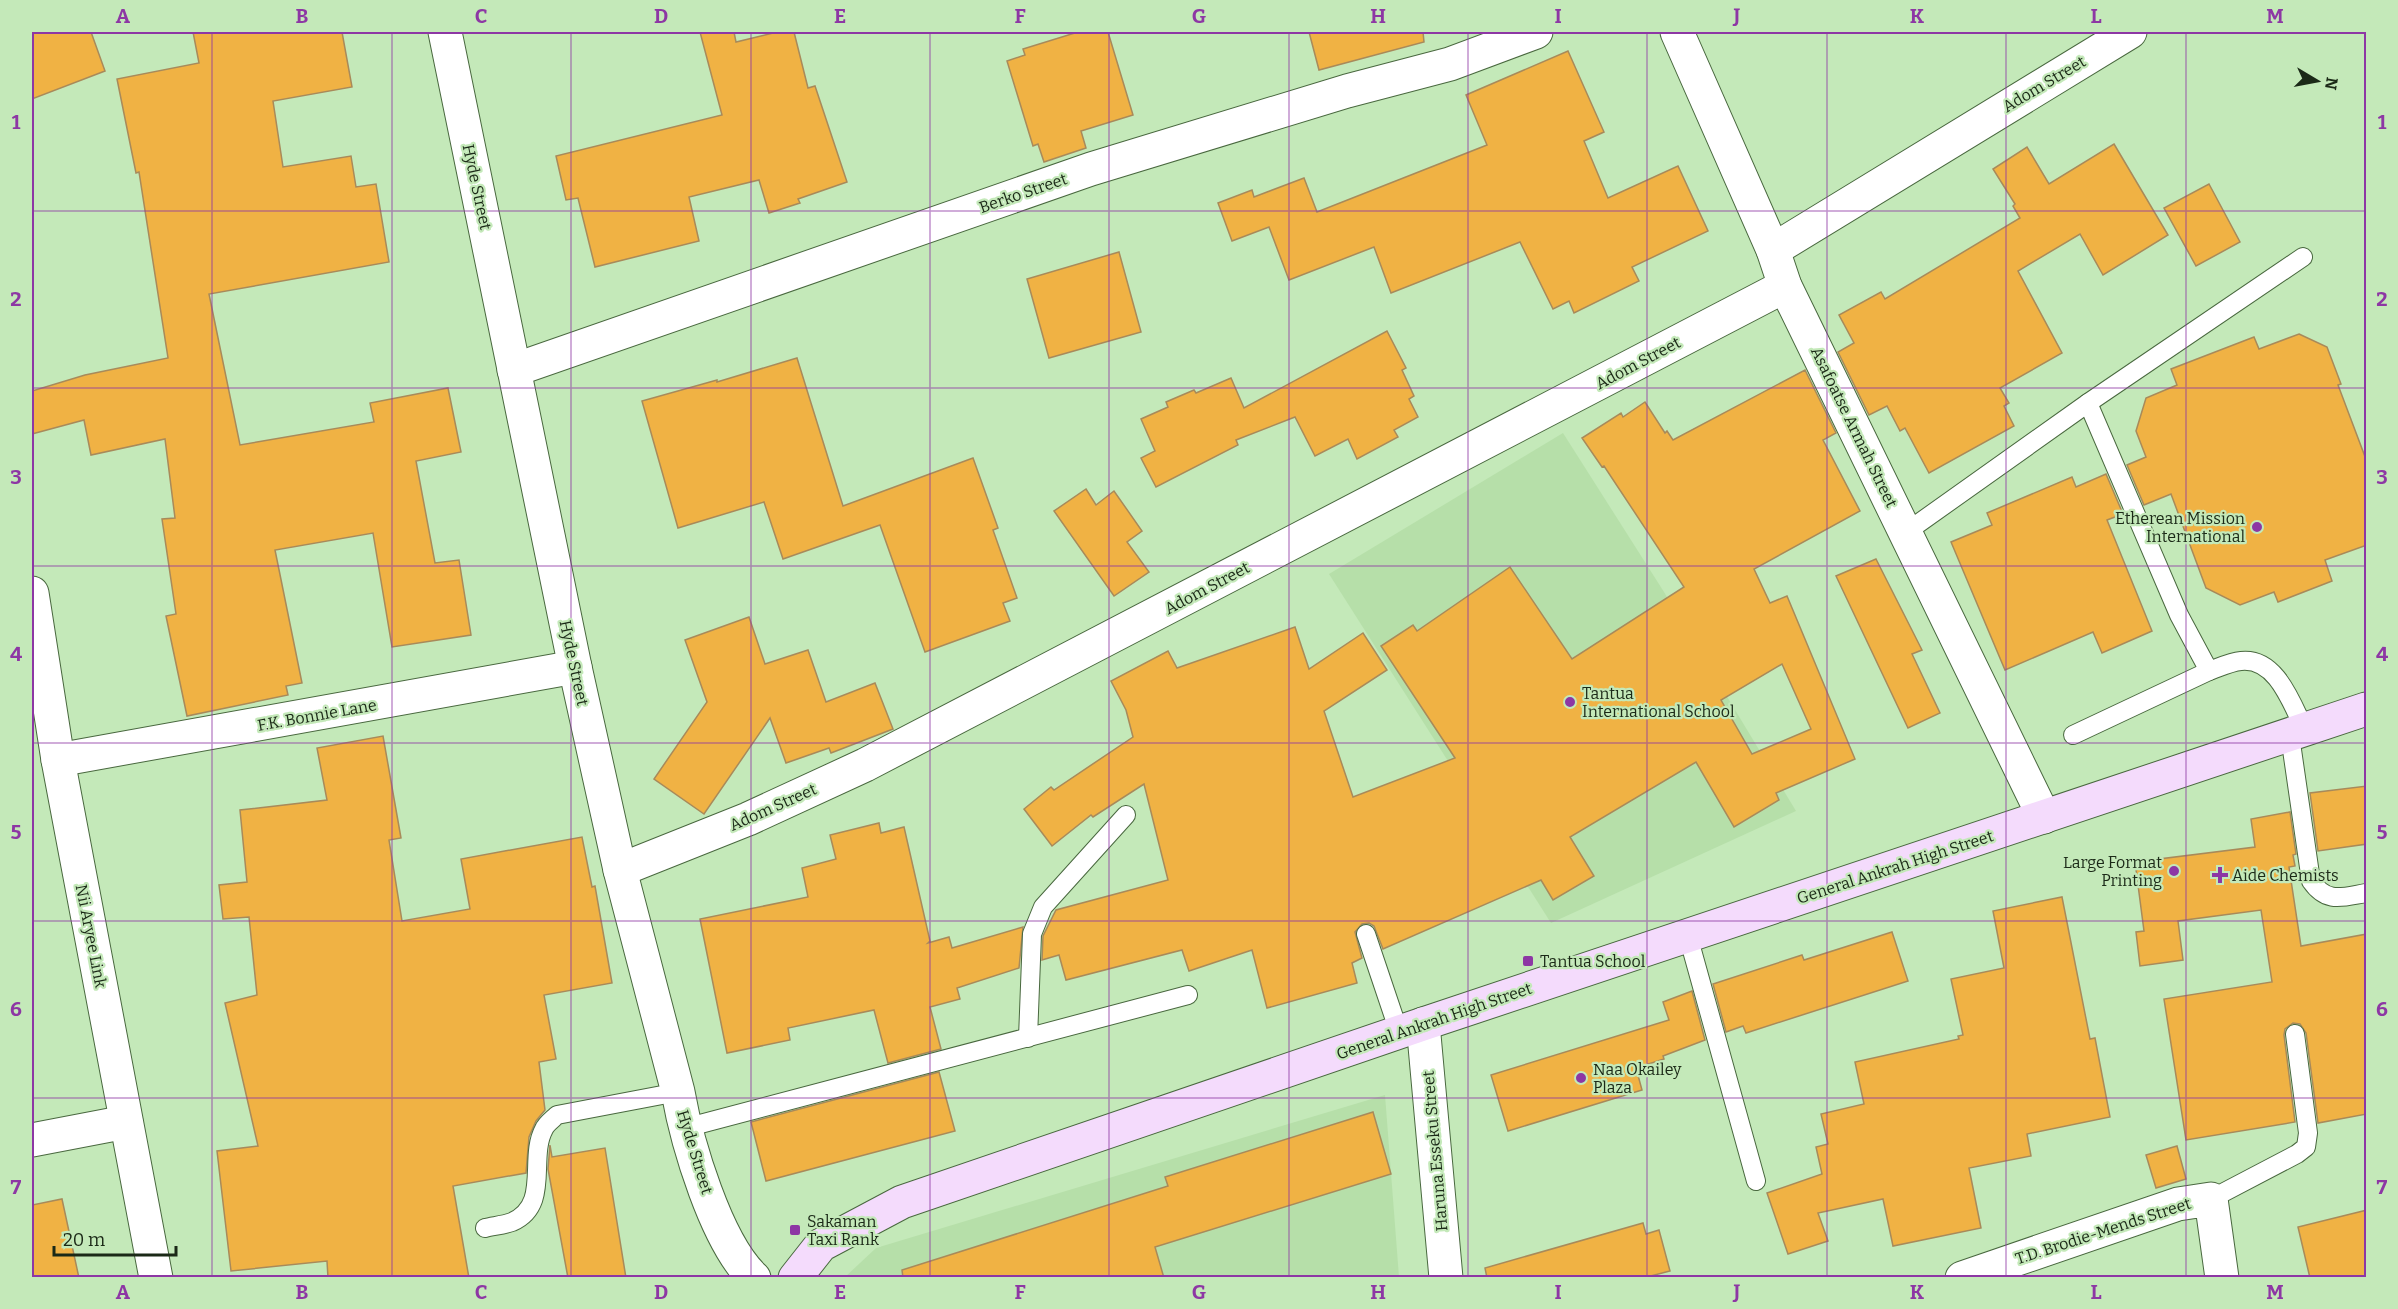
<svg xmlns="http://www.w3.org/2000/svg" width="2398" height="1309" viewBox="0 0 2398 1309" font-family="Bitter,serif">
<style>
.built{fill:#b6dfa9}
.building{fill:#f0b244;stroke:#a88a5a;stroke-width:1.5;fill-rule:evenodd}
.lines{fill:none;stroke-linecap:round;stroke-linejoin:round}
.service-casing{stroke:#49683f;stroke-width:20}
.minor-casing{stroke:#49683f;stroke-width:35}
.secondary-casing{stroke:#49683f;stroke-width:35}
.service{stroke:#fff;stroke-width:18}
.minor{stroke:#fff;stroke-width:33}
.secondary{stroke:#f4dbfc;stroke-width:33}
.grid{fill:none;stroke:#8d37a4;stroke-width:1.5;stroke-opacity:0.55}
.poi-dot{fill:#8d37a4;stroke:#c4e9b9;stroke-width:2}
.labels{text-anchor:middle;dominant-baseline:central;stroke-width:4.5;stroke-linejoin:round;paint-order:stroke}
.street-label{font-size:16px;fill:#1b2917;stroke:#c4e9b9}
.poi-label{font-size:16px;fill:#1b2917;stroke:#c4e9b9;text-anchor:start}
.neatline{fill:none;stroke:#8d37a4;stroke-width:2}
.grid-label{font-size:20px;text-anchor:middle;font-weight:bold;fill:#8d37a4}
</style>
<rect width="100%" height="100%" fill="#c4e9b9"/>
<g class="built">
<path d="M 1563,433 L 1664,592 L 1796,811 L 1551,923 L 1329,574 Z"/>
<path d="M 1385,1095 L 1399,1277 L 844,1278 L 876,1248 Z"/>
</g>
<g class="building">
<path d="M 32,32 L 91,32 L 105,71 L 32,99 Z"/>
<path d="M 193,32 L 342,32 L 352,87 L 273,101 L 283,167 L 351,156 L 356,187 L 376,184 L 389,262 L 209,294 L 240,445 L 374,422 L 370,403 L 448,388 L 461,452 L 416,461 L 435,563 L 459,560 L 471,635 L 392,647 L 373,533 L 275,550 L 302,683 L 286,686 L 288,695 L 187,716 L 166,616 L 176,614 L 162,519 L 175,518 L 165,439 L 91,455 L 84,420 L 32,434 L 32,391 L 85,375 L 168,358 L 139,172 L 136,173 L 117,79 L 199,63 Z"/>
<path d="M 700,32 L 734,32 L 736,42 L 777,32 L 794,32 L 808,88 L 815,86 L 847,182 L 798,199 L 800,203 L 769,213 L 759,180 L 689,197 L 699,241 L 595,267 L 578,198 L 566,200 L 556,156 L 722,115 Z"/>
<path d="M 1078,32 L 1108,32 L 1133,115 L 1081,131 L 1086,148 L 1044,162 L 1038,144 L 1033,146 L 1007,61 L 1025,55 L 1023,49 Z"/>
<path d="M 1309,32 L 1423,32 L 1424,42 L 1319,70 Z"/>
<path d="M 1568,51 L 1604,132 L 1584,141 L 1608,198 L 1678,166 L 1708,231 L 1632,267 L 1639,281 L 1574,313 L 1569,301 L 1553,309 L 1520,242 L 1391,293 L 1374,247 L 1289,280 L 1269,227 L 1232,241 L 1218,203 L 1252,190 L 1254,197 L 1304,178 L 1317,212 L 1487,145 L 1466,95 Z"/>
<path d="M 2114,144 L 2168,235 L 2103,275 L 2080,234 L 2018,271 L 2062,353 L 2000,388 L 2009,403 L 2004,406 L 2014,426 L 1929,473 L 1905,428 L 1900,431 L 1887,406 L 1869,415 L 1838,352 L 1854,343 L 1839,315 L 1881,292 L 1885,299 L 2020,218 L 2013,206 L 2015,204 L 1993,169 L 2027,147 L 2049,184 Z"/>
<path d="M 2209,184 L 2240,242 L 2196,266 L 2164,208 Z"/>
<path d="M 1119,252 L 1141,332 L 1049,358 L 1027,279 Z"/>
<path d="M 1387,331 L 1406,368 L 1402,370 L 1414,396 L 1409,399 L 1418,417 L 1394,430 L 1398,437 L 1357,459 L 1348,439 L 1315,456 L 1295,417 L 1236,440 L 1238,445 L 1156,487 L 1141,458 L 1155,451 L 1141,419 L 1168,407 L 1166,402 L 1194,390 L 1196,393 L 1231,378 L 1244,408 Z"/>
<path d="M 2299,334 L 2327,347 L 2341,384 L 2338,385 L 2367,462 L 2367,545 L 2325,560 L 2332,581 L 2278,602 L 2274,592 L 2240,605 L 2206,588 L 2171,494 L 2144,505 L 2127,465 L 2146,457 L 2136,431 L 2146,398 L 2177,385 L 2171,369 L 2254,337 L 2259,349 Z"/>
<path d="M 797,358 L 843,506 L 973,458 L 998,528 L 993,530 L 1017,598 L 1003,603 L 1010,621 L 925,652 L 880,525 L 783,559 L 764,502 L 678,528 L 642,401 L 717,380 L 717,382 Z"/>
<path d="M 1805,370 L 1836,433 L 1823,440 L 1860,511 L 1754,569 L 1770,603 L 1787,596 L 1855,759 L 1776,793 L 1779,800 L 1734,827 L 1696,762 L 1570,837 L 1594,876 L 1553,900 L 1541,880 L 1383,949 L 1374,926 L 1369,923 L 1362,924 L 1355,932 L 1362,958 L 1352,963 L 1357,983 L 1267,1008 L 1252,950 L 1189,971 L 1182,950 L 1066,980 L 1059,955 L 1042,960 L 1043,936 L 1056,910 L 1168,880 L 1144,784 L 1093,817 L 1091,815 L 1052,846 L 1024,809 L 1051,787 L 1054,790 L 1133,737 L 1126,710 L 1111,681 L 1168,651 L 1177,668 L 1295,627 L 1309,669 L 1363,633 L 1387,670 L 1324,711 L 1353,797 L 1455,758 L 1381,646 L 1413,625 L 1417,631 L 1510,567 L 1572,659 L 1684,587 L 1604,466 L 1602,467 L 1582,438 L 1621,413 L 1623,417 L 1645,402 L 1665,433 L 1667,431 L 1673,440 ZM 1782,664 L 1811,729 L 1752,754 L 1721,700 Z"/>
<path d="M 2106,474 L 2123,514 L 2107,520 L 2152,631 L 2102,653 L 2093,632 L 2005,670 L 1951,542 L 1992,525 L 1987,513 L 2072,477 L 2076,487 Z"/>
<path d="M 1086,489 L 1096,505 L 1114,491 L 1142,531 L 1127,542 L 1149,572 L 1114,596 L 1054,511 Z"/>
<path d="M 1876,559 L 1922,650 L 1912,654 L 1940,713 L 1908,728 L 1836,576 Z"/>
<path d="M 749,617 L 765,664 L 808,650 L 826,702 L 875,683 L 893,729 L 831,753 L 829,748 L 786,763 L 770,718 L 704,814 L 654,779 L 707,702 L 685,640 Z"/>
<path d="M 383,736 L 401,838 L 389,840 L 402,921 L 470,909 L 461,859 L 582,837 L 592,887 L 595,886 L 612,983 L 544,995 L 556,1059 L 539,1062 L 545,1110 L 536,1121 L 529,1137 L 526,1173 L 453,1186 L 469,1278 L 328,1278 L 327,1261 L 231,1271 L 217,1151 L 258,1146 L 225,1003 L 257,995 L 249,917 L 223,919 L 219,885 L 247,882 L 240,810 L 327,800 L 317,748 Z"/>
<path d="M 2367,786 L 2367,844 L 2318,851 L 2310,793 Z"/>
<path d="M 2290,812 L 2296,854 L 2293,855 L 2295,866 L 2289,867 L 2301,946 L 2367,934 L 2367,1114 L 2318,1123 L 2306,1033 L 2300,1024 L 2293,1023 L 2285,1029 L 2284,1035 L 2295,1122 L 2186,1140 L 2164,999 L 2272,982 L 2261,910 L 2178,921 L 2183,960 L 2140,966 L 2136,932 L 2144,931 L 2135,862 L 2255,847 L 2251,819 Z"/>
<path d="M 879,823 L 881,833 L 904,827 L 930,941 L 928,943 L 949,937 L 952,948 L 1023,927 L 1019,968 L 957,988 L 960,999 L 930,1007 L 941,1049 L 888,1063 L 874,1010 L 788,1028 L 790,1040 L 727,1053 L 700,919 L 808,897 L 802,868 L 836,859 L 830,835 Z"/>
<path d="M 2062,897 L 2090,1039 L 2095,1038 L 2110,1117 L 2027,1134 L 2031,1156 L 1969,1168 L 1981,1228 L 1893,1246 L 1883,1199 L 1818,1213 L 1828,1241 L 1788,1254 L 1767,1193 L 1822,1174 L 1816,1147 L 1828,1144 L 1821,1114 L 1864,1104 L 1855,1062 L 1959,1039 L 1958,1036 L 1963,1035 L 1951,979 L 2004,968 L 1993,911 Z"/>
<path d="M 1892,932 L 1908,981 L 1746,1033 L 1743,1026 L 1726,1032 L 1713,984 L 1802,955 L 1804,960 Z"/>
<path d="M 1692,991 L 1705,1040 L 1663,1056 L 1664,1059 L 1636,1068 L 1642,1090 L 1508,1131 L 1491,1075 L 1669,1020 L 1663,1002 Z"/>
<path d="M 939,1072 L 955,1131 L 766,1181 L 751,1122 Z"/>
<path d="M 1373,1112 L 1391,1174 L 1155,1247 L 1164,1278 L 903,1278 L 902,1270 L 1168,1186 L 1165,1177 Z"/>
<path d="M 550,1145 L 552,1157 L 605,1148 L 626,1278 L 568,1278 L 548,1169 Z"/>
<path d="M 2177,1146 L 2186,1179 L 2156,1188 L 2146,1155 Z"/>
<path d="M 62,1199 L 79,1278 L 32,1278 L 32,1205 Z"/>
<path d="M 2367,1210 L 2367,1278 L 2310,1278 L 2298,1227 Z"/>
<path d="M 1643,1223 L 1646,1234 L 1659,1230 L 1670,1271 L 1643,1278 L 1487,1278 L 1485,1268 Z"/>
</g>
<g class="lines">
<g class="service-casing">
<g id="service">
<path d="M 2088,403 L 2179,615 L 2209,671 C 2218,668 2230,662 2241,661 C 2277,657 2292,705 2305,730"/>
<path d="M 1905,533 L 2088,403 L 2303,257"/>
<path d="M 2073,735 L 2209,671"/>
<path d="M 2290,736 L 2311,881 C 2327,904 2342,897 2366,893"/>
<path d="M 1366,934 L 1399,1032"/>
<path d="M 1688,936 L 1756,1181"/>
<path d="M 1028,1038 L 1032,934 L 1043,907 L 1126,815"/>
<path d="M 685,1128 L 1188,995"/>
<path d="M 2211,1199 L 2297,1154 L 2306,1147 L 2308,1133 L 2295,1034"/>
<path d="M 485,1228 C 493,1226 504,1225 512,1222 C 551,1205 528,1158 544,1129 C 546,1124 553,1119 557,1115 L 678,1092"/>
</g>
</g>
<g class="minor-casing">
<g id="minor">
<path d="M 445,32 L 575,667 L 620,870 L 678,1092 C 687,1143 716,1242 754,1278"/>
<path d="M 1677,32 L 1773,250 L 1785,286 L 2044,817"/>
<path d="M 1773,250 L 2130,32"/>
<path d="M 514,370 L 1091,169 L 1347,91 L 1450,64 L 1536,32"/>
<path d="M 32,593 L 58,760 L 156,1278"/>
<path d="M 58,760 L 575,667"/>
<path d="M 620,870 L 748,819 L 865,765 L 1785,286"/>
<path d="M 1423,1024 L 1446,1278"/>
<path d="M 32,1140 L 126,1122"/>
<path d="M 1962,1278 L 2178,1204 L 2211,1199 L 2222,1278"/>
</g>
</g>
<g class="secondary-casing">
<path id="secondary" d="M 795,1278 L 821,1245 L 902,1202 L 1423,1024 L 2366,709"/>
</g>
<use href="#service" class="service"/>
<use href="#minor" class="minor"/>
<use href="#secondary" class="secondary"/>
</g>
<path class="grid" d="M 212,32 L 212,1278M 392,32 L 392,1278M 571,32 L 571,1278M 751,32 L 751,1278M 930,32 L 930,1278M 1109,32 L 1109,1278M 1289,32 L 1289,1278M 1468,32 L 1468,1278M 1647,32 L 1647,1278M 1827,32 L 1827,1278M 2006,32 L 2006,1278M 2186,32 L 2186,1278M 32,211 L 2366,211M 32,388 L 2366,388M 32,566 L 2366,566M 32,743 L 2366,743M 32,921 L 2366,921M 32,1098 L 2366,1098"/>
<g class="poi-dot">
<circle cx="2257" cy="527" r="6"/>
<circle cx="1570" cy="702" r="6"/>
<circle cx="2174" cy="871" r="6"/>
<path d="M2217 866h6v6h6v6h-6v6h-6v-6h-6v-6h6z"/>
<rect x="1522" y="955" width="12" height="12" rx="3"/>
<circle cx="1581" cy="1078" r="6"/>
<rect x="789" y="1224" width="12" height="12" rx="3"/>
</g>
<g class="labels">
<g class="street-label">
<text transform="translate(2044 84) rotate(-31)">Adom Street</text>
<text transform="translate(477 187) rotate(78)">Hyde Street</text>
<text transform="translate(1023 193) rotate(-19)">Berko Street</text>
<text transform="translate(1638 363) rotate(-28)">Adom Street</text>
<text transform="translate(1854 427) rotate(64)">Asafoatse Armah Street</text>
<text transform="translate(1207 588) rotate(-28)">Adom Street</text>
<text transform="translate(574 663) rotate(78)">Hyde Street</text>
<text transform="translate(317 715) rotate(-10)">F.K. Bonnie Lane</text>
<text transform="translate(773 807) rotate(-24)">Adom Street</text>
<text transform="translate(1895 867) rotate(-18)">General Ankrah High Street</text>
<text transform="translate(91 936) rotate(79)">Nii Aryee Link</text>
<text transform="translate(1434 1021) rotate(-19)">General Ankrah High Street</text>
<text transform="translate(1435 1151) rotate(-95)">Haruna Esseku Street</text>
<text transform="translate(695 1152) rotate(73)">Hyde Street</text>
<text transform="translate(2103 1231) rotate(-18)">T.D. Brodie-Mends Street</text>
</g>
<g class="poi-label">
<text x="2245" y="518" text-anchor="end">Etherean Mission<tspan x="2245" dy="18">International</tspan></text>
<text x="1582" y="693">Tantua<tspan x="1582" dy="18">International School</tspan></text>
<text x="2162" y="862" text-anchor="end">Large Format<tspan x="2162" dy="18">Printing</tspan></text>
<text x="2232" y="875">Aide Chemists</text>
<text x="1540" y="961">Tantua School</text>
<text x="1593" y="1069">Naa Okailey<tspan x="1593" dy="18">Plaza</tspan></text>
<text x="807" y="1221">Sakaman<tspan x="807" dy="18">Taxi Rank</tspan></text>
</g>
</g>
<rect width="2398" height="1309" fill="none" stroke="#c4e9b9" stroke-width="66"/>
<g transform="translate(2317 81) rotate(100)" stroke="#c4e9b9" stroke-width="4.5" paint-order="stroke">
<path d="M0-4.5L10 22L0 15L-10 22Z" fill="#1b2917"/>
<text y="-9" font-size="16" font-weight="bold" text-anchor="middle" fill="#1b2917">N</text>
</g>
<path d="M54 1246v9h122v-9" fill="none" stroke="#1b2917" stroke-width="3"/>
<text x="63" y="1246" font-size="18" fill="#1b2917" stroke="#c4e9b9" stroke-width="4.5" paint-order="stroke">20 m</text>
<rect x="33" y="33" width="2332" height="1243" class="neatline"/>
<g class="grid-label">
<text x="123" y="23">A</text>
<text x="302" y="23">B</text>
<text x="481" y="23">C</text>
<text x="661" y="23">D</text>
<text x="840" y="23">E</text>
<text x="1020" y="23">F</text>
<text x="1199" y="23">G</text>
<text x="1378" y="23">H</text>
<text x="1558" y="23">I</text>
<text x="1737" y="23">J</text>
<text x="1917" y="23">K</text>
<text x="2096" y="23">L</text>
<text x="2275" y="23">M</text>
<text x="16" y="129">1</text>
<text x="2382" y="129">1</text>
<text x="16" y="306">2</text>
<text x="2382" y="306">2</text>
<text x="16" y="484">3</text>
<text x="2382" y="484">3</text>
<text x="16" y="661">4</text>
<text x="2382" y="661">4</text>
<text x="16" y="839">5</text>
<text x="2382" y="839">5</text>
<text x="16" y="1016">6</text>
<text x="2382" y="1016">6</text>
<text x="16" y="1194">7</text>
<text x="2382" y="1194">7</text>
<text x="123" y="1299">A</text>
<text x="302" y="1299">B</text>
<text x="481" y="1299">C</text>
<text x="661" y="1299">D</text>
<text x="840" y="1299">E</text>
<text x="1020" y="1299">F</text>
<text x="1199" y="1299">G</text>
<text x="1378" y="1299">H</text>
<text x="1558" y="1299">I</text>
<text x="1737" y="1299">J</text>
<text x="1917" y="1299">K</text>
<text x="2096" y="1299">L</text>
<text x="2275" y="1299">M</text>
</g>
</svg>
